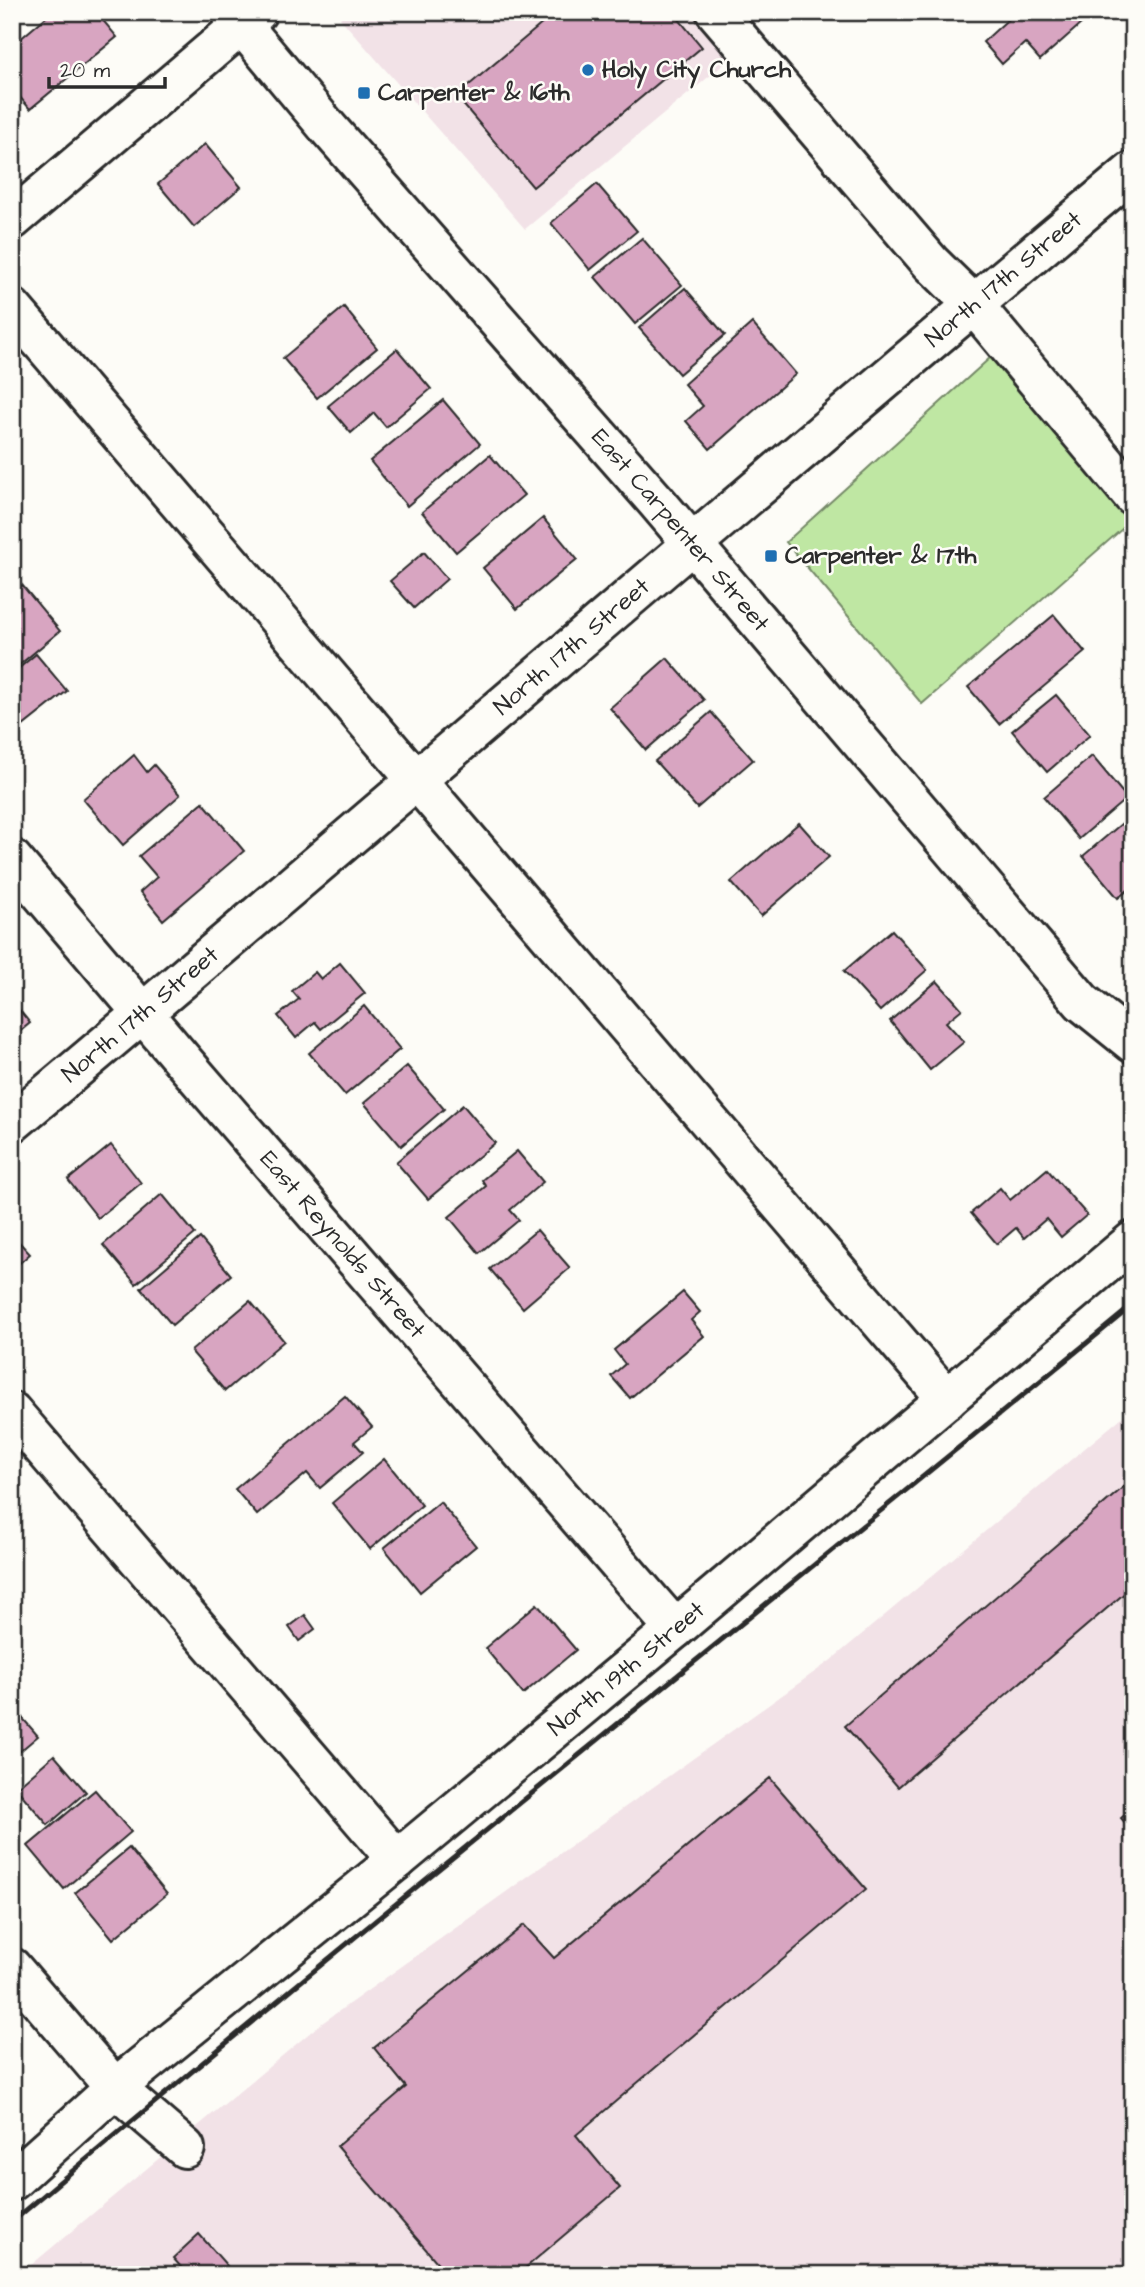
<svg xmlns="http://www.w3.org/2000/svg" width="1145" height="2287" viewBox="0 0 1145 2287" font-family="'Architects Daughter',sans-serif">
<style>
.built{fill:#f2e2e7}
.green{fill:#bfe7a3;stroke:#758967;stroke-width:2}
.building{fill:#d8a5c1;stroke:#2b2b2b;stroke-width:2}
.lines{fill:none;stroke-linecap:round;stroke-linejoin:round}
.minor-casing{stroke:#2b2b2b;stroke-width:44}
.minor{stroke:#fdfcf7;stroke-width:38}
.rail{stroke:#2b2b2b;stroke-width:5}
.poi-dot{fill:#1f6fb2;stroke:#fdfcf7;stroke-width:2.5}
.labels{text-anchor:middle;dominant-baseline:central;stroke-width:5;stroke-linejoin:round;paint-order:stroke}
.poi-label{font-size:24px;font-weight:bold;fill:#2b2b2b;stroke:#fdfcf7;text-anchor:start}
.street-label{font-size:24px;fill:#2b2b2b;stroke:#fdfcf7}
</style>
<rect width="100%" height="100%" fill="#fdfcf7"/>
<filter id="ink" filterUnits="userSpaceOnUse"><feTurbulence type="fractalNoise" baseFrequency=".0143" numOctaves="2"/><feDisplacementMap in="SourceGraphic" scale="14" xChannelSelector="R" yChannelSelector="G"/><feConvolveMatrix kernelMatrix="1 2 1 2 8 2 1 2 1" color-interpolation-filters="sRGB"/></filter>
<g filter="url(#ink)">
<g class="built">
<path d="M 346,12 L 699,12 L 735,55 L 525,229 L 340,18 Z"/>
<path d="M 1133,1408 L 1133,2275 L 19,2275 L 318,2026 L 830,1661 Z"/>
</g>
<path class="green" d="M 991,357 L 1130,522 L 922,704 L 786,542 Z"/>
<g class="building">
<path d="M 52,12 L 96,12 L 117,37 L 30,109 L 12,88 L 12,46 Z"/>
<path d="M 556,12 L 673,12 L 702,47 L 533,187 L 456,96 Z"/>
<path d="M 1016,12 L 1071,12 L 1081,24 L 1040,60 L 1025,43 L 1002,64 L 983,42 Z"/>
<path d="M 205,144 L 241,187 L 194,227 L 158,184 Z"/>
<path d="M 597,184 L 637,231 L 590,270 L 551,223 Z"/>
<path d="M 642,238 L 682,285 L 635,324 L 595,277 Z"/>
<path d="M 685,288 L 725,335 L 679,374 L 639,328 Z"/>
<path d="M 344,307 L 377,348 L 317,398 L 283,358 Z"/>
<path d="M 752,323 L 796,374 L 710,449 L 686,421 L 703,406 L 684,384 Z"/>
<path d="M 397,349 L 431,389 L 386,427 L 374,413 L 351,433 L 328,406 Z"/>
<path d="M 443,400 L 480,444 L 407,506 L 370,461 Z"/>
<path d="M 490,455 L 524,495 L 456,552 L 422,512 Z"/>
<path d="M 543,518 L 577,559 L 517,609 L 483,568 Z"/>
<path d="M 424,552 L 447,579 L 414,608 L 390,581 Z"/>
<path d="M 22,585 L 60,631 L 12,671 L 12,593 Z"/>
<path d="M 1054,615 L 1085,652 L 999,724 L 968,687 Z"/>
<path d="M 36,654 L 67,691 L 23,726 L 12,713 L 12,674 Z"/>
<path d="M 667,658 L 704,700 L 646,750 L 610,708 Z"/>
<path d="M 1056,695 L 1090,735 L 1047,772 L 1012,731 Z"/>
<path d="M 711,712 L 753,760 L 697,808 L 655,761 Z"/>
<path d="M 134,755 L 147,772 L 154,765 L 180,795 L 123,845 L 83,799 Z"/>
<path d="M 1092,756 L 1127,798 L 1079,839 L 1044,797 Z"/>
<path d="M 203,802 L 244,851 L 163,920 L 140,892 L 157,877 L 139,856 Z"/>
<path d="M 1133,814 L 1133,886 L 1118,898 L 1083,856 Z"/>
<path d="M 799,823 L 829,857 L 761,916 L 731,882 Z"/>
<path d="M 892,930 L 927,970 L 880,1011 L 844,971 Z"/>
<path d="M 340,963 L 365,993 L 321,1029 L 315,1022 L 296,1038 L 278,1016 L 299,999 L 292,991 L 315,972 L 321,979 Z"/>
<path d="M 937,981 L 962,1009 L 946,1022 L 964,1042 L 930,1070 L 890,1021 Z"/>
<path d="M 12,1001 L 30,1023 L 12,1038 Z"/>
<path d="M 364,1006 L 400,1049 L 345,1095 L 309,1053 Z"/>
<path d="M 407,1066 L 444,1109 L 401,1146 L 364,1103 Z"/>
<path d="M 463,1105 L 495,1143 L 428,1199 L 396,1162 Z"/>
<path d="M 111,1145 L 141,1183 L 98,1218 L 68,1180 Z"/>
<path d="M 517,1151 L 543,1182 L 510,1210 L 519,1220 L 479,1253 L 449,1217 L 486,1186 L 482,1180 Z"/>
<path d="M 1047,1169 L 1087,1215 L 1061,1237 L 1046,1219 L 1024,1238 L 1016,1228 L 997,1244 L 971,1213 L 1000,1188 L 1010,1200 Z"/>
<path d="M 162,1194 L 195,1234 L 136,1284 L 103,1245 Z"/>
<path d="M 537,1230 L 570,1268 L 523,1308 L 490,1269 Z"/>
<path d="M 200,1238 L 231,1275 L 172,1325 L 141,1288 Z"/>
<path d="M 19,1242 L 30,1254 L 14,1268 L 12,1248 Z"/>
<path d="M 683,1292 L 700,1312 L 691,1320 L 704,1336 L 630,1398 L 611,1376 L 625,1364 L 614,1350 Z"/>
<path d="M 250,1301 L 284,1341 L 225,1391 L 191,1351 Z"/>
<path d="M 345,1396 L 372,1427 L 354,1442 L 363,1452 L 320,1488 L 307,1473 L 257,1515 L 235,1489 Z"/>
<path d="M 384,1459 L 422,1505 L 370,1549 L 332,1503 Z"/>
<path d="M 1133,1479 L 1133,1586 L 898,1787 L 845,1726 Z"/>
<path d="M 440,1502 L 476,1546 L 420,1592 L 384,1548 Z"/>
<path d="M 537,1604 L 576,1650 L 523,1694 L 485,1648 Z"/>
<path d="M 305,1615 L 315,1629 L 299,1641 L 289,1627 Z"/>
<path d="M 12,1706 L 38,1736 L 12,1758 Z"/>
<path d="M 54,1755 L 86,1792 L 48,1825 L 16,1788 Z"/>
<path d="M 770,1778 L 866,1889 L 576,2135 L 620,2188 L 517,2275 L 448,2275 L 337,2146 L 406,2087 L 374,2048 L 524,1925 L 554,1958 Z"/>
<path d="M 95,1790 L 131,1832 L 64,1889 L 28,1846 Z"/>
<path d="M 1133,1808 L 1133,1832 L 1121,1818 Z"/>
<path d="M 129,1848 L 167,1894 L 113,1939 L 75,1893 Z"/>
<path d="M 199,2234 L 235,2275 L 188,2275 L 173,2258 Z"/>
</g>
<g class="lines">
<g class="minor-casing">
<g id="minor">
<path id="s1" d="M 231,12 L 328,128 L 656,501 L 1082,1002 L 1133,1043"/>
<path d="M 716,12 L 931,263 L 973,304 L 1133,496"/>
<path d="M 12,220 L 257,12"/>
<path d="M 12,308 L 947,1399"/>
<path id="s2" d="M 12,859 L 185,1063 L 675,1629"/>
<path id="s3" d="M 12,1123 C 388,808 756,485 1133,171"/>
<path d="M 12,1412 L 397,1860"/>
<path d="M 12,1968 L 115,2088 L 185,2148"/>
<path id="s4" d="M 12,2181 L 115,2088 L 397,1860 L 675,1629 L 1133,1241"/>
</g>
</g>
<use href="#minor" class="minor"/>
<path class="rail" d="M 12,2222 C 381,1910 760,1612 1133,1305"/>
</g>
</g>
<g class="poi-dot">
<circle cx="588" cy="70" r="7"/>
<rect x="357" y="86" width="14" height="14" rx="3.5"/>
<rect x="764" y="549" width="14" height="14" rx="3.5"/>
</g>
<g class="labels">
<g class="poi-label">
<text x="602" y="70">Holy City Church</text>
<text x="378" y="93">Carpenter &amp; 16th</text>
<text x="785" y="556">Carpenter &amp; 17th</text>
</g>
<g class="street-label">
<text stroke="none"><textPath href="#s3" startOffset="1302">North 17th Street</textPath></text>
<text stroke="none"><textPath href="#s1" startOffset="686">East Carpenter Street</textPath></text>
<text stroke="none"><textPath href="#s3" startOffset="735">North 17th Street</textPath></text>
<text stroke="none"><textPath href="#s3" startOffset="168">North 17th Street</textPath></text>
<text stroke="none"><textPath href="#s2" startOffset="508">East Reynolds Street</textPath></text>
<text stroke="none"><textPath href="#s4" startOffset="800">North 19th Street</textPath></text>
</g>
</g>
<rect width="1145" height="2287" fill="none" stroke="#fdfcf7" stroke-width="42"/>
<rect x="21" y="21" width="1103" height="2245" fill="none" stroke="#2b2b2b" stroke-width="2.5" filter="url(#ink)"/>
<path d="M49 77v10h116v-10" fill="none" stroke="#2b2b2b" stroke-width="3.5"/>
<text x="60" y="77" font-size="21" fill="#2b2b2b" stroke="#fdfcf7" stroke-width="5" paint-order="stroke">20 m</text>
</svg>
